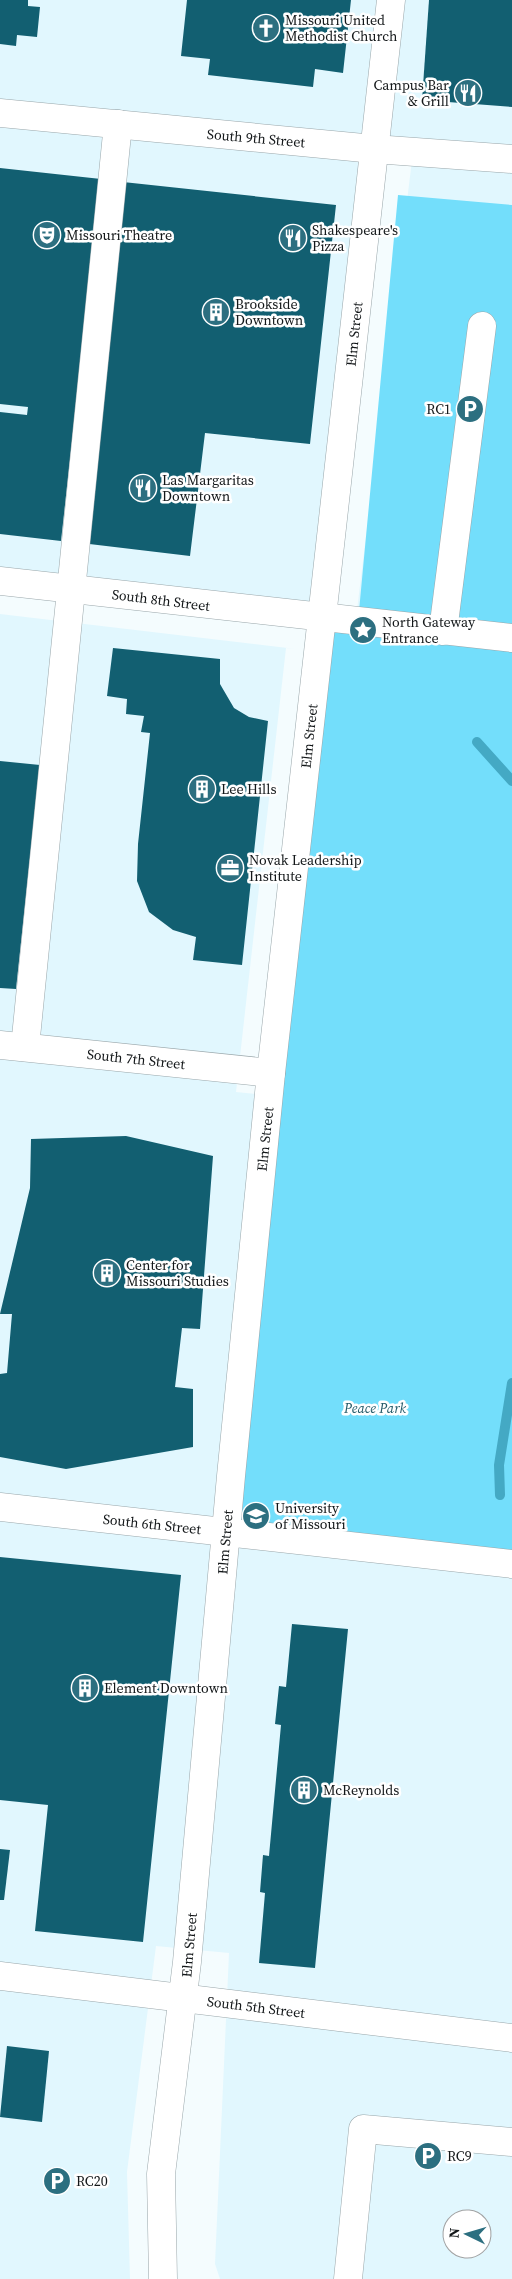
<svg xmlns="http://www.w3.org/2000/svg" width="512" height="2279" viewBox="0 0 512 2279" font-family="'Source Serif 4',serif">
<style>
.built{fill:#e1f7fe;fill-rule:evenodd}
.green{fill:#73defb}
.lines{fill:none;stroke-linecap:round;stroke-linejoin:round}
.stream{stroke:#44a9c4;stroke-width:10}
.building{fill:#125f71}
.minor-casing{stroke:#99a6aa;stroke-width:29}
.minor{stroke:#fff;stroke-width:28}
.labels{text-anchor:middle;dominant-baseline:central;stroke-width:5;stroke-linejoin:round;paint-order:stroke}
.poi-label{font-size:14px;fill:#131719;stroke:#fff;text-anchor:start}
.street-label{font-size:14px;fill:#131719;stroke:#fff}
.park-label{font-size:14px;font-style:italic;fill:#235a68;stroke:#fff}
</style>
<rect width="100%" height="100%" fill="#f4fcfe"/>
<path class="built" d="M 0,0 L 512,0 L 512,2279 L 220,2279 L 215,2264 L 229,1953 L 156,1946 L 127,2172 L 130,2279 L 0,2279 L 0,614 L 296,649 L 286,648 L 236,1092 L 310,1099 L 357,610 L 413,152 L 374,149 L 322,618 L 0,581 ZM 452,2219 L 482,2219 L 482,2249 L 452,2249 Z"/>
<path class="green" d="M 398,195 L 512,205 L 512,1564 L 226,1532 L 322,618 L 358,622 Z"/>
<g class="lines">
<g class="stream">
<path d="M 477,742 L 512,781"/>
<path d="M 500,1495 L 499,1465 L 512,1383"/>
</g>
</g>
<g class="building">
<path d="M 0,0 L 28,0 L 28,6 L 40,7 L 37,37 L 17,35 L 16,46 L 0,44 Z"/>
<path d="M 187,0 L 351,0 L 343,73 L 315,69 L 313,87 L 208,75 L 210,59 L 181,56 Z"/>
<path d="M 429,0 L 512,0 L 512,107 L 422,100 Z"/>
<path d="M 0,168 L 101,179 L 61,541 L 0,534 L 0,412 L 27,415 L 28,407 L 0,404 Z"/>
<path d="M 123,182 L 336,205 L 310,444 L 205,433 L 190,556 L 81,543 Z"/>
<path d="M 113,648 L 220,659 L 220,684 L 234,708 L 249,717 L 268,721 L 242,965 L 193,960 L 196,937 L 173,930 L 149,912 L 137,881 L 138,844 L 150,733 L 141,732 L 144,716 L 126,714 L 127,699 L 107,696 Z"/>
<path d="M 0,761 L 40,765 L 16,989 L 0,988 Z"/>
<path d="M 126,1136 L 213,1156 L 200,1329 L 182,1328 L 175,1387 L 193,1389 L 193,1447 L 66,1469 L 0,1457 L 0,1374 L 7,1373 L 12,1314 L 0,1314 L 30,1188 L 31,1139 Z"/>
<path d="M 0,1557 L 181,1575 L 143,1942 L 35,1931 L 48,1805 L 0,1800 Z"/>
<path d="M 292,1624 L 348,1629 L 315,1968 L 259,1963 L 265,1893 L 260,1892 L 263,1855 L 269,1856 L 281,1725 L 275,1724 L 279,1686 L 286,1687 Z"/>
<path d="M 0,1849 L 10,1850 L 4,1900 L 0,1900 Z"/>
<path d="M 7,2046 L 49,2051 L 42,2122 L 0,2117 Z"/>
</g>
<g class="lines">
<g class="minor-casing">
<g id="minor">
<path d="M 0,113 L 374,149 L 512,159"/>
<path d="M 0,581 L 512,638"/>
<path d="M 443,631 L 482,326"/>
<path d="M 0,1045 L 271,1073"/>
<path d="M 25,1047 L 118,124"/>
<path d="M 0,1507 L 512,1564"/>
<path d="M 0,1976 L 512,2038"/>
<path d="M 163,2279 L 161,2174 L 187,1962 L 231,1476 L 271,1073 L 391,0"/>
<path d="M 348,2279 L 363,2129 L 512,2142"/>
</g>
</g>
<use href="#minor" class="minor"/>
</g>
<defs>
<g id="church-disc" transform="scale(1.4375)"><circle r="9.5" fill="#2c6f80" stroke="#fff"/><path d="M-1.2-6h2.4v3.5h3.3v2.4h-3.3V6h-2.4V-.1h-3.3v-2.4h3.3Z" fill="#fff"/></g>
<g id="restaurant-disc" transform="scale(1.4375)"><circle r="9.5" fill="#2c6f80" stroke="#fff"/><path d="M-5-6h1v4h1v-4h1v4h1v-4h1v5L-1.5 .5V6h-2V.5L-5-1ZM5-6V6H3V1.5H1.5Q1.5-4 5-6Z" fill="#fff"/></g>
<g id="theatre-disc" transform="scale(1.4375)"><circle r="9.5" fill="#2c6f80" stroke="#fff"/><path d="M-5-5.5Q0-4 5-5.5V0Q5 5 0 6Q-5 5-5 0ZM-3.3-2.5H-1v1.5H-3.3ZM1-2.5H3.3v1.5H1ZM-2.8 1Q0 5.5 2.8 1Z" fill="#fff"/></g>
<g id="building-disc" transform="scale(1.4375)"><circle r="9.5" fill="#2c6f80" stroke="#fff"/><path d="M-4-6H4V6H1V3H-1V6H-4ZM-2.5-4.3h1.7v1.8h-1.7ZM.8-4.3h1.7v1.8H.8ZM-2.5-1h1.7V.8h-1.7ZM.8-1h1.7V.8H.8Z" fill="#fff"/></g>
<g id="parking-disc" transform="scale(1.4375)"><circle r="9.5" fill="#2c6f80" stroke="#fff"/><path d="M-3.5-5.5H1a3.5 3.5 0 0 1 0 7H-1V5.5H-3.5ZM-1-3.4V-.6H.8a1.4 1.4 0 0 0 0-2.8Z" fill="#fff"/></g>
<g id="sight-disc" transform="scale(1.4375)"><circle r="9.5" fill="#2c6f80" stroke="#fff"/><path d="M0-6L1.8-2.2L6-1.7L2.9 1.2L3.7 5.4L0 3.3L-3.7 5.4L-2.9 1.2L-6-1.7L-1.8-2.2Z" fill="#fff"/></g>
<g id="office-disc" transform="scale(1.4375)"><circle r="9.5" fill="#2c6f80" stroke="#fff"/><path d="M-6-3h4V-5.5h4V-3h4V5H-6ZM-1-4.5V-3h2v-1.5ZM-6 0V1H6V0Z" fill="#fff"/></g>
<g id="university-disc" transform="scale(1.4375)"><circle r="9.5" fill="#2c6f80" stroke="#fff"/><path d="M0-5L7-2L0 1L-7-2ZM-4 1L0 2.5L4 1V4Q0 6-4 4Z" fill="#fff"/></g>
</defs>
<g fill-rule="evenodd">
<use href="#church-disc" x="266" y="28"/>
<use href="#restaurant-disc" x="468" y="93"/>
<use href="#theatre-disc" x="47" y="235"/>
<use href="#restaurant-disc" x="293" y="238"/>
<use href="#building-disc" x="216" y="312"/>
<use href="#parking-disc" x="470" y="409"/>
<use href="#restaurant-disc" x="143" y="488"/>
<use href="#sight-disc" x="363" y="630"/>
<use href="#building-disc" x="202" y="789"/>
<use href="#office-disc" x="230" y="868"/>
<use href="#building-disc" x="107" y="1273"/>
<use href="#university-disc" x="256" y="1516"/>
<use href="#building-disc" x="85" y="1688"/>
<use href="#building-disc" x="304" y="1790"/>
<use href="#parking-disc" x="428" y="2156"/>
<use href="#parking-disc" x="57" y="2181"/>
</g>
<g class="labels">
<g class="poi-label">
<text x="285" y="20">Missouri United<tspan x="285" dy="16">Methodist Church</tspan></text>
<text x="449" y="85" text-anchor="end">Campus Bar<tspan x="449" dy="16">&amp; Grill</tspan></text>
<text x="312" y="230">Shakespeare's<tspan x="312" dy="16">Pizza</tspan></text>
<text x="66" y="235">Missouri Theatre</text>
<text x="235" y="304">Brookside<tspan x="235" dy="16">Downtown</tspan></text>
<text x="451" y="409" text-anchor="end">RC1</text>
<text x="162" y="480">Las Margaritas<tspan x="162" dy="16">Downtown</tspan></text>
<text x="382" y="622">North Gateway<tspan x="382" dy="16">Entrance</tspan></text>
<text x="221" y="789">Lee Hills</text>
<text x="249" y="860">Novak Leadership<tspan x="249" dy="16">Institute</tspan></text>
<text x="126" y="1265">Center for<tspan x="126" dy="16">Missouri Studies</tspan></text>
<text x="275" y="1508">University<tspan x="275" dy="16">of Missouri</tspan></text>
<text x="104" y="1688">Element Downtown</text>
<text x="323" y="1790">McReynolds</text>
<text x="447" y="2156">RC9</text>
<text x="76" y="2181">RC20</text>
</g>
<g class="street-label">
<text transform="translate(256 138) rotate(5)">South 9th Street</text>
<text transform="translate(354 334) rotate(-84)">Elm Street</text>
<text transform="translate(161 600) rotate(7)">South 8th Street</text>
<text transform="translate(309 736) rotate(-84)">Elm Street</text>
<text transform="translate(136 1059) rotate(6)">South 7th Street</text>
<text transform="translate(265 1139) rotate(-84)">Elm Street</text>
<text transform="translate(152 1524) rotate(6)">South 6th Street</text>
<text transform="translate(225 1542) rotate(-85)">Elm Street</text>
<text transform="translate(189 1945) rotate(-85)">Elm Street</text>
<text transform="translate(256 2007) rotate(7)">South 5th Street</text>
</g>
<g class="park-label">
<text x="375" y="1408">Peace Park</text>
</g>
</g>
<g transform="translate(467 2234) rotate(275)"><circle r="24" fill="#ffffff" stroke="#a1a2a3"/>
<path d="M0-4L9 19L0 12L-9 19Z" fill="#2c6f80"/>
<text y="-8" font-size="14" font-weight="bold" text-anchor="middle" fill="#131719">N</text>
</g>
</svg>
